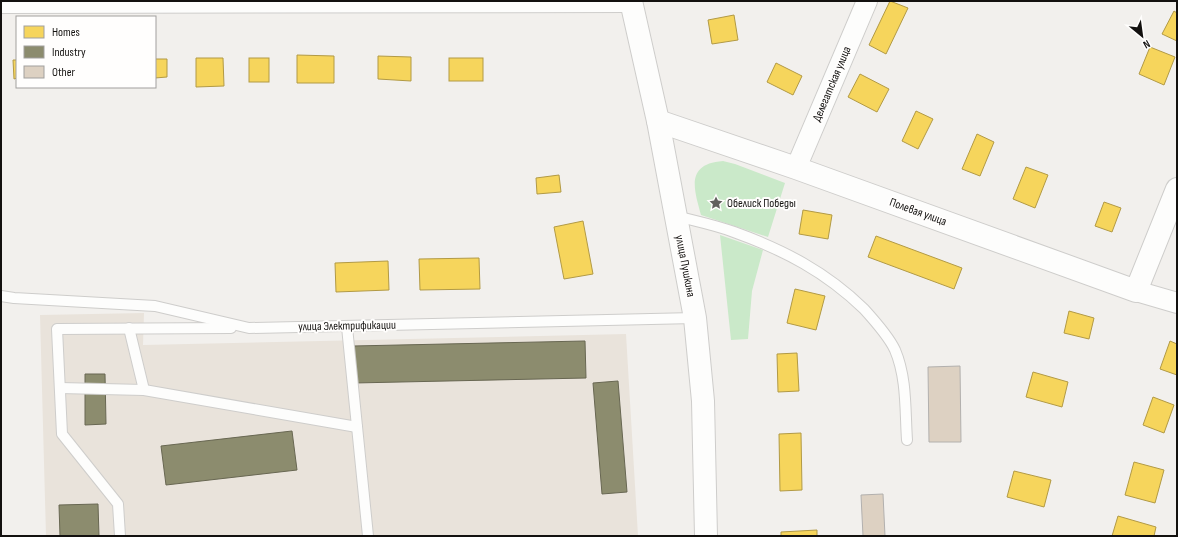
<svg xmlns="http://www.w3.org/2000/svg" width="1178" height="537" viewBox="0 0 1178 537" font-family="'Sofia Sans Condensed',sans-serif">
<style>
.built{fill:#e9e3db}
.green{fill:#cae9c9}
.homes{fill:#f6d55c;stroke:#b29a45}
.industry{fill:#8c8c6e;stroke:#686752}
.building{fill:#ddd1c2;stroke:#b2b0ae}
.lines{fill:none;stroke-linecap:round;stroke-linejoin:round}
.lane-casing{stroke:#cecdcb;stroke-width:12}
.street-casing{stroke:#cecdcb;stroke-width:22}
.secondary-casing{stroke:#cecdcb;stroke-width:24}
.lane{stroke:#fdfdfc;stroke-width:10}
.street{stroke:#fdfdfc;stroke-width:20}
.secondary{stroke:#fdfdfc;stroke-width:22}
.labels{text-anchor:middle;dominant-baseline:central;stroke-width:4;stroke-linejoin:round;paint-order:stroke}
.street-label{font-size:12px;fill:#13110f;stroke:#fffefd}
.poi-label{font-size:12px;fill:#13110f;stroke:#fffefd;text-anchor:start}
</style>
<rect width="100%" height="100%" fill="#f2f0ed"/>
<path class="built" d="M 144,313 L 143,345 L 626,334 L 638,536 L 46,536 L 40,315 Z"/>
<g class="green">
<path d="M 723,161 L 735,164 L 785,183 L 768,237 L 701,215 C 694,189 685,164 723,161 Z"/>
<path d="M 720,235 L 763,250 L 752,291 L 748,339 L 731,340 Z"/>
</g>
<g class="homes">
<path d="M 890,1 L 908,8 L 886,54 L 869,45 Z"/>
<path d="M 1174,11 L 1177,13 L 1177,41 L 1162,34 Z"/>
<path d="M 734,15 L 738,40 L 712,44 L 708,20 Z"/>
<path d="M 1150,47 L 1175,57 L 1164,85 L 1139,74 Z"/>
<path d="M 297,55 L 334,56 L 334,83 L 297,83 Z"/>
<path d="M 378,56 L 411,57 L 411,81 L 378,79 Z"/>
<path d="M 196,58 L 223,58 L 224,86 L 196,87 Z"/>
<rect x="249" y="58" width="20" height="24"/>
<rect x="449" y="58" width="34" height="23"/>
<path d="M 155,59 L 167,59 L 167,77 L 155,78 Z"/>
<path d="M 13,60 L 17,60 L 17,78 L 14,79 Z"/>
<path d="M 776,63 L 802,76 L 793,95 L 767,82 Z"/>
<path d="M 860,74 L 889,89 L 877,112 L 848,97 Z"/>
<path d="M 916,111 L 933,119 L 918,149 L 902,141 Z"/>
<path d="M 977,134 L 994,142 L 980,176 L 962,169 Z"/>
<path d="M 1026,167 L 1048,175 L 1035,208 L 1013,199 Z"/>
<path d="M 559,175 L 561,192 L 537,194 L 536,178 Z"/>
<path d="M 1104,202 L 1121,208 L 1112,232 L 1095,226 Z"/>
<path d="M 803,210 L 832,215 L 828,239 L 799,234 Z"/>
<path d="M 583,221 L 593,274 L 564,279 L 554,227 Z"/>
<path d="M 876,236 L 962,268 L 954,289 L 868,257 Z"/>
<path d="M 479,258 L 480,289 L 420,290 L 419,259 Z"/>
<path d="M 388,261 L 389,290 L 336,292 L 335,263 Z"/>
<path d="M 795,289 L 825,296 L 816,330 L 787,323 Z"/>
<path d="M 1069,311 L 1094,318 L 1089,339 L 1064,333 Z"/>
<path d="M 1170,341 L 1177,344 L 1177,375 L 1160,369 Z"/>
<path d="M 797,353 L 799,391 L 778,392 L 777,354 Z"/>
<path d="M 1033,372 L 1068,382 L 1062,407 L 1026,397 Z"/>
<path d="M 1153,397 L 1174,405 L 1164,433 L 1143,425 Z"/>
<path d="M 801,433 L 802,490 L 780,491 L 779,434 Z"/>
<path d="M 1134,462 L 1164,470 L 1155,503 L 1125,495 Z"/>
<path d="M 1014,471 L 1051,480 L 1044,507 L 1007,497 Z"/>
<path d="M 1118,516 L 1156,527 L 1154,536 L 1112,536 Z"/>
<path d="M 817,530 L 817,536 L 781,536 L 781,532 Z"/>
</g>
<g class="industry">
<path d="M 585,341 L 586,378 L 354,383 L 353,346 Z"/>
<path d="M 85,374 L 105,374 L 106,424 L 85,425 Z"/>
<path d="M 618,381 L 627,492 L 602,494 L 593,383 Z"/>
<path d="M 292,431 L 297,470 L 166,485 L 161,446 Z"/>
<path d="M 98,504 L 99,536 L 60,536 L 59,505 Z"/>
</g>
<g class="building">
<path d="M 960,366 L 961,442 L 929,442 L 928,367 Z"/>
<path d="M 883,494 L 885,536 L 863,536 L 861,495 Z"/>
</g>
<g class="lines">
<g class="lane-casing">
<g id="lane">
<path d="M 676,216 C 695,221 715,225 734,232 C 784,250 826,272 864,309 C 874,320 889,337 895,350 C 907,378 905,411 907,440"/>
<path d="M 1,296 L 14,298 L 155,306 L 249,328 L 695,318"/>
<path d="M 347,327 L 368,536"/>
<path d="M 129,328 L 144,390"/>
<path d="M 60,388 L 144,390 L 357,427"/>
<path d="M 120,536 L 118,504 L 62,434 L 57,329 L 231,328"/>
</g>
</g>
<g class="street-casing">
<g id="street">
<path d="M 796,168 L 867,1"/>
<path d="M 1136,291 L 1177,303"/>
</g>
</g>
<g class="secondary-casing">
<g id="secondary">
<path d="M 631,1 L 658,121 L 695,318 L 703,401 L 706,536"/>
<path d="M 1,2 L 631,1"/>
<path d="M 658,121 L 796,168 L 1136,291 L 1177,189"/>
</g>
</g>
<use href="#lane" class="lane"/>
<use href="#street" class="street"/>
<use href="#secondary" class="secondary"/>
</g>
<defs>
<g id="sight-bare" transform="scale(1.08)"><path d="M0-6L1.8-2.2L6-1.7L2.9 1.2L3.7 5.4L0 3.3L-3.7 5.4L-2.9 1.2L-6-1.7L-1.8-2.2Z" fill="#615f5d" stroke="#fffefd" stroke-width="2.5" paint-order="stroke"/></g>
</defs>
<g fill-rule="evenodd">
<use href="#sight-bare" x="716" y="203"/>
</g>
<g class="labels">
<g class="street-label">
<text transform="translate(832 84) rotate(-67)">Делегатская улица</text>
<text transform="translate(918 212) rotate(20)">Полевая улица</text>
<text transform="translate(685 266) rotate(79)">улица Пушкина</text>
<text transform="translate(347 326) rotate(-1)">улица Электрификации</text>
</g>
<g class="poi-label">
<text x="727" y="203">Обелиск Победы</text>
</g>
</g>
<rect width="1178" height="537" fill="none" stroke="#13110f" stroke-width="4"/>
<rect x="16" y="16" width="140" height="72" fill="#fffefd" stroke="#a19f9e"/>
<rect x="24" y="26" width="20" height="12" fill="#f6d55c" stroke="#a19f9e"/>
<text x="52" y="36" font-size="12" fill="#13110f">Homes</text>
<rect x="24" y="46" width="20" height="12" fill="#8c8c6e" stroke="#a19f9e"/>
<text x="52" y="56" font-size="12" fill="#13110f">Industry</text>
<rect x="24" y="66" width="20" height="12" fill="#ddd1c2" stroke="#a19f9e"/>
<text x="52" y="76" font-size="12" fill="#13110f">Other</text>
<g transform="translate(1142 36) rotate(151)" stroke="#fffefd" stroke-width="3" paint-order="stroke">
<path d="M0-3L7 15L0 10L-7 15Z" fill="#13110f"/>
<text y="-6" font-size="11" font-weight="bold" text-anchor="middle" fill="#13110f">N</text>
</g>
</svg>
